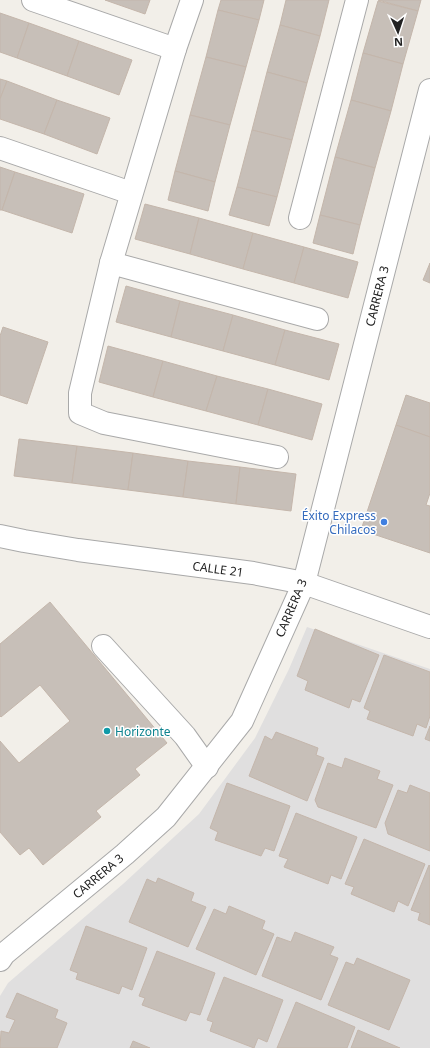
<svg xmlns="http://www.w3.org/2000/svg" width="430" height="1048" viewBox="0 0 430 1048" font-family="'Noto Sans',sans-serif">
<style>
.residential{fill:#e0dfdf}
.building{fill:#c7bfb8;stroke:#c4b6ab}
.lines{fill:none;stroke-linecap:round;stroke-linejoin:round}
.minor-casing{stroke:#a9a9a9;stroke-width:24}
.minor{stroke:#fff;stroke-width:22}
.shop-dot{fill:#3f7fe0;stroke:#fff;stroke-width:1.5}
.culture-dot{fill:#0f9aa8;stroke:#fff;stroke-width:1.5}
.labels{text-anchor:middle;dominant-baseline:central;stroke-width:3;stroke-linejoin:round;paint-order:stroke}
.street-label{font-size:12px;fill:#222;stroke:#fff}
.shop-label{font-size:12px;fill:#366cbe;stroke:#fff;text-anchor:end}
.culture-label{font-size:12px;fill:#0d838f;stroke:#fff;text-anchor:start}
</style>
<rect width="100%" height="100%" fill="#f2efe9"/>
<path class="residential" d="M 307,627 L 430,669 L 430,1048 L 0,1048 L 0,996 L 8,983 L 123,884 L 199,814 L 255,738 L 289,669 Z"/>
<g class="building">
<path d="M 105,0 L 150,0 L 145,14 Z"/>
<path d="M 221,0 L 264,0 L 259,20 L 218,10 Z"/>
<path d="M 286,0 L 329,0 L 320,36 L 280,25 Z"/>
<path d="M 378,0 L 421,0 L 418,11 Z"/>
<path d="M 378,1 L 418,11 L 403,64 L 363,53 Z"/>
<path d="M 218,10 L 259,20 L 246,67 L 206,57 Z"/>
<path d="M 0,13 L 29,23 L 17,58 L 0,52 Z"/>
<path d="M 29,23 L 79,41 L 67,76 L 17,58 Z"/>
<path d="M 280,25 L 320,36 L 307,83 L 267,72 Z"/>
<path d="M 79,41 L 132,60 L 119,95 L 67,76 Z"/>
<path d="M 363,53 L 403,64 L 391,111 L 351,100 Z"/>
<path d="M 206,57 L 246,67 L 230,125 L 190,115 Z"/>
<path d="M 267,72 L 307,83 L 292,140 L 252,130 Z"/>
<path d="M 0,79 L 7,81 L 0,99 Z"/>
<path d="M 7,81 L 57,100 L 44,134 L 0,119 L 0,99 Z"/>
<path d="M 57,100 L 110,118 L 97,154 L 44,134 Z"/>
<path d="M 351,100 L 391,111 L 375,168 L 335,157 Z"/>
<path d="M 190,115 L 230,125 L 215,182 L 175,171 Z"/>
<path d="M 252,130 L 292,140 L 277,197 L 237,187 Z"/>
<path d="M 335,157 L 375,168 L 360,225 L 320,215 Z"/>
<path d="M 0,167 L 15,172 L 2,210 L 0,210 Z"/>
<path d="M 175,171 L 215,182 L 208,211 L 168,200 Z"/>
<path d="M 15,172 L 84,194 L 72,233 L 2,210 Z"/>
<path d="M 237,187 L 277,197 L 269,226 L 229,215 Z"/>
<path d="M 145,204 L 199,218 L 190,254 L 135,239 Z"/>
<path d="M 320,215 L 360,225 L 353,254 L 313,243 Z"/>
<path d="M 199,218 L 253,233 L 243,269 L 190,254 Z"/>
<path d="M 253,233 L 304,247 L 294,283 L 243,269 Z"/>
<path d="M 304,247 L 358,262 L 348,298 L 294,283 Z"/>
<path d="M 430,263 L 430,283 L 423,280 Z"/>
<path d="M 126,286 L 180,301 L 171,337 L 116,322 Z"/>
<path d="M 180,301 L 233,315 L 223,351 L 171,337 Z"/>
<path d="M 233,315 L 285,330 L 275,365 L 223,351 Z"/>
<path d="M 3,327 L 48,342 L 27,404 L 0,395 L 0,336 Z"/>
<path d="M 285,330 L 339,344 L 329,380 L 275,365 Z"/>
<path d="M 108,346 L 163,361 L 153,397 L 99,382 Z"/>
<path d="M 163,361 L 217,376 L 206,411 L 153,397 Z"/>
<path d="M 217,376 L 268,389 L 258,425 L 206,411 Z"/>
<path d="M 268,389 L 322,404 L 312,440 L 258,425 Z"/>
<path d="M 406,395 L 430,403 L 430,437 L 396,425 Z"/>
<path d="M 396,425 L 430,437 L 430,493 L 426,505 L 430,506 L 430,553 L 361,530 Z"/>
<path d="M 19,439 L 77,446 L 72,483 L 14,476 Z"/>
<path d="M 77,446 L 133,453 L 128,490 L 72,483 Z"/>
<path d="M 133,453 L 188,461 L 183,497 L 128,490 Z"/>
<path d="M 188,461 L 240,467 L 236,504 L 183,497 Z"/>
<path d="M 240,467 L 296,474 L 291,511 L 236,504 Z"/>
<path d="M 50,602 L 167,743 L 135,769 L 140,775 L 96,811 L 101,817 L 43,865 L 29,848 L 20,855 L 0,832 L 0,741 L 19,763 L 70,721 L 40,685 L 1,717 L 0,716 L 0,644 Z"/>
<path d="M 315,629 L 379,655 L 360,702 L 352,699 L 349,708 L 305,690 L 308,681 L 297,676 Z"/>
<path d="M 384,655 L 430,672 L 430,716 L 426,728 L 417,724 L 413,736 L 367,719 L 370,711 L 364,708 Z"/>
<path d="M 430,726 L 430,741 L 425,739 Z"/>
<path d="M 276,732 L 318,748 L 316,755 L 324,758 L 307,801 L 249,776 L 265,736 L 272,740 Z"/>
<path d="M 345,758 L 380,771 L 377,779 L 393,785 L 376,828 L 318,807 L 315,800 L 328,763 L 342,768 Z"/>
<path d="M 227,783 L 290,806 L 274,851 L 265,848 L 261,856 L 215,840 L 218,832 L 210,828 Z"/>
<path d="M 410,785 L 430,793 L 430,851 L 388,834 L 385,823 L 398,790 L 407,793 Z"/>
<path d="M 296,813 L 357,837 L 341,879 L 331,875 L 328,884 L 284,867 L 288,859 L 279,856 Z"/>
<path d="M 364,839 L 425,864 L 408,906 L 398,901 L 394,912 L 351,894 L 354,887 L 345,884 Z"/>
<path d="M 429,865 L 430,866 L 430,925 L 418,920 L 420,913 L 411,910 Z"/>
<path d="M 158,878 L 194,893 L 191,901 L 206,907 L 188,947 L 129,922 L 147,879 L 156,883 Z"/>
<path d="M 229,906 L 265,921 L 262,929 L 274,934 L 256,975 L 196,949 L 214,909 L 226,914 Z"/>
<path d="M 86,926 L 147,948 L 132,990 L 122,986 L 119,994 L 76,979 L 78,973 L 70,970 Z"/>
<path d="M 295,932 L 334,947 L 330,955 L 338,958 L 321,1000 L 262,976 L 277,937 L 291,942 Z"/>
<path d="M 157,951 L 215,973 L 200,1015 L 190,1012 L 186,1021 L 142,1005 L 145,998 L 139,996 Z"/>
<path d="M 357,958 L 410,980 L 389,1030 L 328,1005 L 346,962 L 354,965 Z"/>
<path d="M 224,977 L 283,1000 L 267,1042 L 258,1038 L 254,1048 L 210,1031 L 213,1022 L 207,1020 Z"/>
<path d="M 17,993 L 58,1010 L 55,1018 L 67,1023 L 57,1048 L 0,1048 L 1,1031 L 9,1033 L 15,1020 L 6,1017 Z"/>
<path d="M 296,1002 L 355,1027 L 347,1048 L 277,1048 Z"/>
<path d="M 358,1030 L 400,1048 L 351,1048 Z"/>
<path d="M 133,1041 L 150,1048 L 130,1048 Z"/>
</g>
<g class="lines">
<g class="minor-casing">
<g id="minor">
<path d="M 33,0 L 175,49"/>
<path d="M 192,0 L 175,49 L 111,263 L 80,393 L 80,413 L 104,423 L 277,457"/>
<path d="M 0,148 L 131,193"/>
<path d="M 300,218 L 357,0"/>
<path d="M 111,263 L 317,319"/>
<path d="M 0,536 L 24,541 L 78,550 L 253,573 L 304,583 L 430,627"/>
<path d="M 103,646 L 185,736 L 207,767"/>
<path d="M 0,960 L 4,954 L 125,854 L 166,817 L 242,721 L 304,583 L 430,90"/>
</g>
</g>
<use href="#minor" class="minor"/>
</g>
<circle class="shop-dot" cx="384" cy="522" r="4"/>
<circle class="culture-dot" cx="107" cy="731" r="4"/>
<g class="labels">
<g class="street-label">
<text transform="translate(377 296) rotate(-76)">CARRERA 3</text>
<text transform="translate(218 569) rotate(8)">CALLE 21</text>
<text transform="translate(291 608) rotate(-67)">CARRERA 3</text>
<text transform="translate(98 876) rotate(-40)">CARRERA 3</text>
</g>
<g class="shop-label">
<text x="376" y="515">Éxito Express<tspan x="376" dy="14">Chilacos</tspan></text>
</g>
<g class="culture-label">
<text x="115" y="731">Horizonte</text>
</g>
</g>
<g transform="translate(398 32) rotate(177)" stroke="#ffffff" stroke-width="3" paint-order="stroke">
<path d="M0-3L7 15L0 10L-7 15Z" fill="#222222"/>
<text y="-6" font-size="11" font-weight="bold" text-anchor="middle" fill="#222222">N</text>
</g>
</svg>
